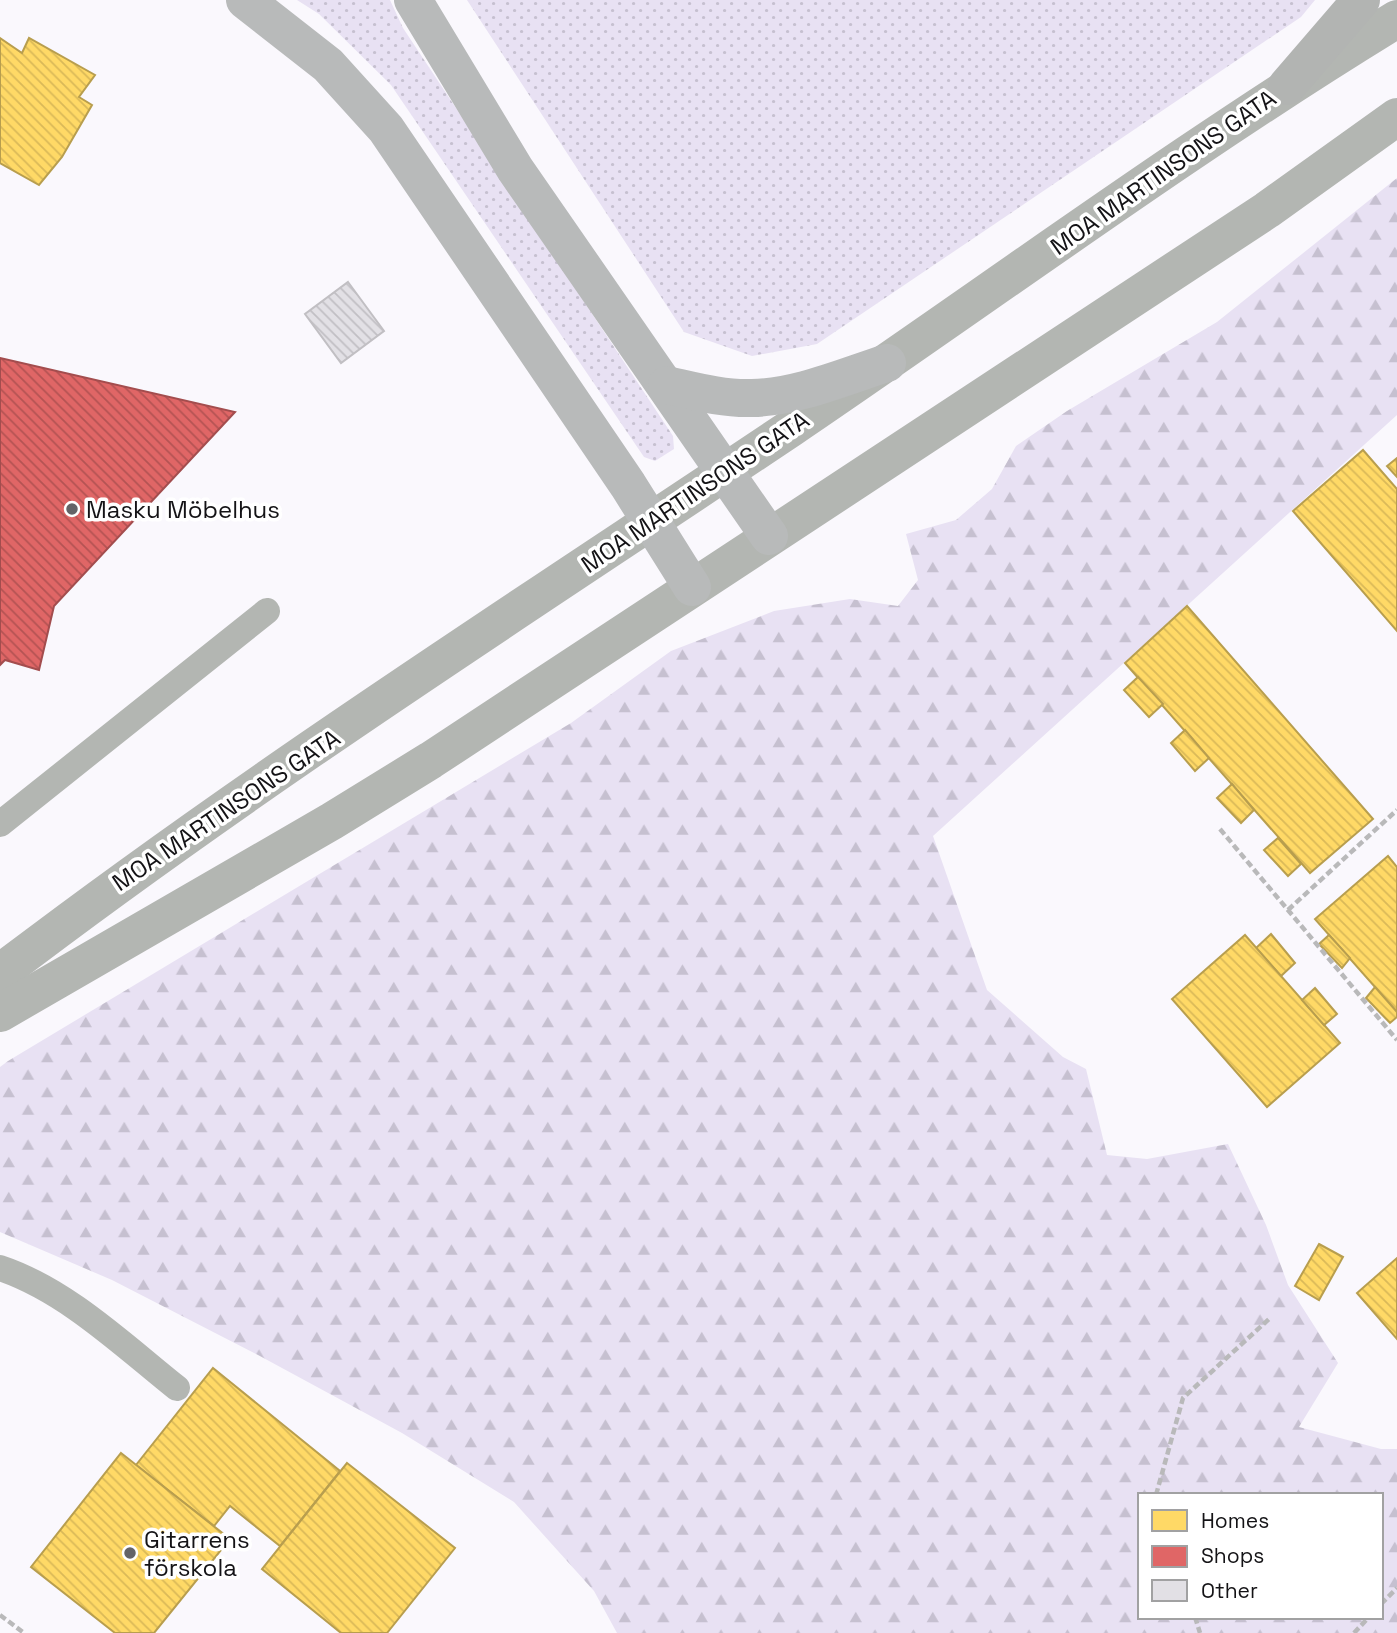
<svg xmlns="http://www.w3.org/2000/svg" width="1397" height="1633" viewBox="0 0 1397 1633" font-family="'Space Grotesk',sans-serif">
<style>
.grass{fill:url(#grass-dots)}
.forest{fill:url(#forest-firs);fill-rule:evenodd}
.homes{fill:url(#homes-back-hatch);stroke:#b89e4e;stroke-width:2}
.shops{fill:url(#shops-back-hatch);stroke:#a34d4e;stroke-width:2}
.building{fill:url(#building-back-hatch);stroke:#c1bfc3;stroke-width:2}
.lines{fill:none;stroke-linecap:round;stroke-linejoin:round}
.path{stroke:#b9b9ba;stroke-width:4.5;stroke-dasharray:7 3.5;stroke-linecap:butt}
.service{stroke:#b3b6b2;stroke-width:26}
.tertiary{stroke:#b3b6b2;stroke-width:38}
.secondary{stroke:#b2b4b2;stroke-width:38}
.trunk{stroke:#b8baba;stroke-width:38}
.poi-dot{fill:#646367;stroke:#fff;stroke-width:2.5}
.labels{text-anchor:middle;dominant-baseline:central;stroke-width:7;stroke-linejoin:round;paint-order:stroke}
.street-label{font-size:24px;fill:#141316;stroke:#fff}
.poi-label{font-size:24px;fill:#141316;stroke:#fff;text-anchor:start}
</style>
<defs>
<pattern id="grass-dots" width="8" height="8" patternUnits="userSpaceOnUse" patternTransform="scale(1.75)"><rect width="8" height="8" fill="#e8e1f3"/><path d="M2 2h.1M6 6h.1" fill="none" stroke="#c6c0d0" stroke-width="1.8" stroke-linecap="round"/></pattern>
<pattern id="forest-firs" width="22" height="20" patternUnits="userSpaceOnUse" patternTransform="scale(1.75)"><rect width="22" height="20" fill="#e8e1f3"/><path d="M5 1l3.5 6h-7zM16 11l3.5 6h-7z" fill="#c6c0d0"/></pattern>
<pattern id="homes-back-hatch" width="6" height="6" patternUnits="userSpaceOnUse" patternTransform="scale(1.75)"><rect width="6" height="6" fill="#ffd966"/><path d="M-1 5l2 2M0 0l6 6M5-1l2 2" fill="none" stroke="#dab958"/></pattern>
<pattern id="shops-back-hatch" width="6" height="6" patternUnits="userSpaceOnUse" patternTransform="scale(1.75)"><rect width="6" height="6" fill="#e06666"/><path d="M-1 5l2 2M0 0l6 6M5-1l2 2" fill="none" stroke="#b45353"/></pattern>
<pattern id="building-back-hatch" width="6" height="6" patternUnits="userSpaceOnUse" patternTransform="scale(1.75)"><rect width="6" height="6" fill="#e2e0e5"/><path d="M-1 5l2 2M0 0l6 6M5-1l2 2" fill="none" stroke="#c1bfc4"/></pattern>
</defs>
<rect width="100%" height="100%" fill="#faf8fd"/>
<g class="grass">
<path d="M 297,0 L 390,0 L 403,28 L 673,436 L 674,449 L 655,461 L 644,457 L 391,85 L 319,14 Z"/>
<path d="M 467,0 L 1315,0 L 1301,17 L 817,344 L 752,356 L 684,332 Z"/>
</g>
<path class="forest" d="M 1397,178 L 1397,415 L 933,836 L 987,990 L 1063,1057 L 1086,1069 L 1107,1155 L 1147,1159 L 1228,1144 L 1266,1225 L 1288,1285 L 1338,1363 L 1299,1427 L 1381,1449 L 1397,1449 L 1397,1633 L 617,1633 L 594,1591 L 514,1502 L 402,1433 L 258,1355 L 112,1280 L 0,1232 L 0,1067 L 8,1061 L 571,723 L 671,651 L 774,611 L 850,599 L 898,606 L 918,580 L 906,534 L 956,520 L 992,489 L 1016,446 L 1067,411 L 1217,322 ZM 1140,1495 L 1381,1495 L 1381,1617 L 1140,1617 Z"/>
<g class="homes">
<path d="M 0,38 L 22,53 L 29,38 L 95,75 L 79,97 L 92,105 L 62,157 L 39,185 L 0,163 Z"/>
<path d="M 1363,450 L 1397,489 L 1397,631 L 1293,511 Z"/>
<path d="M 1397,458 L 1397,477 L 1387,466 Z"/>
<path d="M 1187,606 L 1373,819 L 1310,873 L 1125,663 Z"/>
<path d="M 1138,677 L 1163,704 L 1149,717 L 1124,690 Z"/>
<path d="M 1185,730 L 1209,758 L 1195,771 L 1171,743 Z"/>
<path d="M 1232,784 L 1254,810 L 1241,823 L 1217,798 Z"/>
<path d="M 1278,838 L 1301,864 L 1288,876 L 1264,850 Z"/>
<path d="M 1388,856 L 1397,867 L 1397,1012 L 1315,919 Z"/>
<path d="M 1271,934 L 1295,963 L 1281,976 L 1256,948 Z"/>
<path d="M 1245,935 L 1340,1043 L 1267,1107 L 1172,999 Z"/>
<path d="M 1329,935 L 1350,958 L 1342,968 L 1319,944 Z"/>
<path d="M 1375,987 L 1397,1012 L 1397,1017 L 1390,1023 L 1366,998 Z"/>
<path d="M 1315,988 L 1337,1014 L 1324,1025 L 1302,1000 Z"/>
<path d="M 1319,1244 L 1343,1257 L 1319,1300 L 1295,1286 Z"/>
<path d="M 1397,1258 L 1397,1339 L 1357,1293 Z"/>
<path d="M 213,1368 L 340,1471 L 280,1546 L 230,1506 L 214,1526 L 136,1465 Z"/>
<path d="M 121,1453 L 230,1539 L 154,1633 L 115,1633 L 31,1567 Z"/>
<path d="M 347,1463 L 455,1548 L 387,1633 L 341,1633 L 262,1569 Z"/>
</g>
<path class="shops" d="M 0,358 L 235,412 L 54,606 L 39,670 L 5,660 L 0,665 Z"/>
<path class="building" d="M 348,282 L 384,331 L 341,363 L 305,314 Z"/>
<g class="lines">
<g class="path">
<path d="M 1220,829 L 1397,1040"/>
<path d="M 1288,910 L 1397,810"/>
<path d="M 1156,1495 L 1183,1398 L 1269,1319"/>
<path d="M 1381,1604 L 1397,1588"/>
<path d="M 0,1615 L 24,1633"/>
<path d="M 1195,1617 L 1200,1633"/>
<path d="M 1354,1633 L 1369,1617"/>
</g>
<g class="service">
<path d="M 0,824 L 267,611"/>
<path d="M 0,1268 C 66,1290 123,1345 177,1388"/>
</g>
<g class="tertiary">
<path d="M 0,973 C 254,779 525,606 791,428 C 993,291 1189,146 1397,19"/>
<path d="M 0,1013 L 332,821 L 431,760 L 1267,210 L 1397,117"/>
</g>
<path class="secondary" d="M 1287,86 L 1361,0"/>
<g class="trunk">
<path d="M 245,0 L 328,65 L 386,129 L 628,485 L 692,587"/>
<path d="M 413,0 L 515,169 L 769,536"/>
<path d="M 667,385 C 694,391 723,399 752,398 C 798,397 843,377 887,363"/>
</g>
</g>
<g class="poi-dot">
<circle cx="72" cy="509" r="7"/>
<circle cx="130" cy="1553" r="7"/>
</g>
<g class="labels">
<g class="street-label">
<text transform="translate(1163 172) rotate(-35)">MOA MARTINSONS GATA</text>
<text transform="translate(695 492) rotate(-34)">MOA MARTINSONS GATA</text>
<text transform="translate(226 810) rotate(-34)">MOA MARTINSONS GATA</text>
</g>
<g class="poi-label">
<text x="86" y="509">Masku Möbelhus</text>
<text x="144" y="1539">Gitarrens<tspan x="144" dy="28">förskola</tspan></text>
</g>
</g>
<rect x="1138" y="1493" width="245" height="126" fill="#ffffff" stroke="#a1a1a2" stroke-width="2"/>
<rect x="1152" y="1510" width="35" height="21" fill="#ffd966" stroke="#a1a1a2" stroke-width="2"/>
<text x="1201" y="1528" font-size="21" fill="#141316">Homes</text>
<rect x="1152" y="1546" width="35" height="21" fill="#e06666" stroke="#a1a1a2" stroke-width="2"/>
<text x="1201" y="1563" font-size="21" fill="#141316">Shops</text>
<rect x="1152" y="1580" width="35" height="21" fill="#e2e0e5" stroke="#a1a1a2" stroke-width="2"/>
<text x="1201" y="1598" font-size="21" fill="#141316">Other</text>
</svg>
